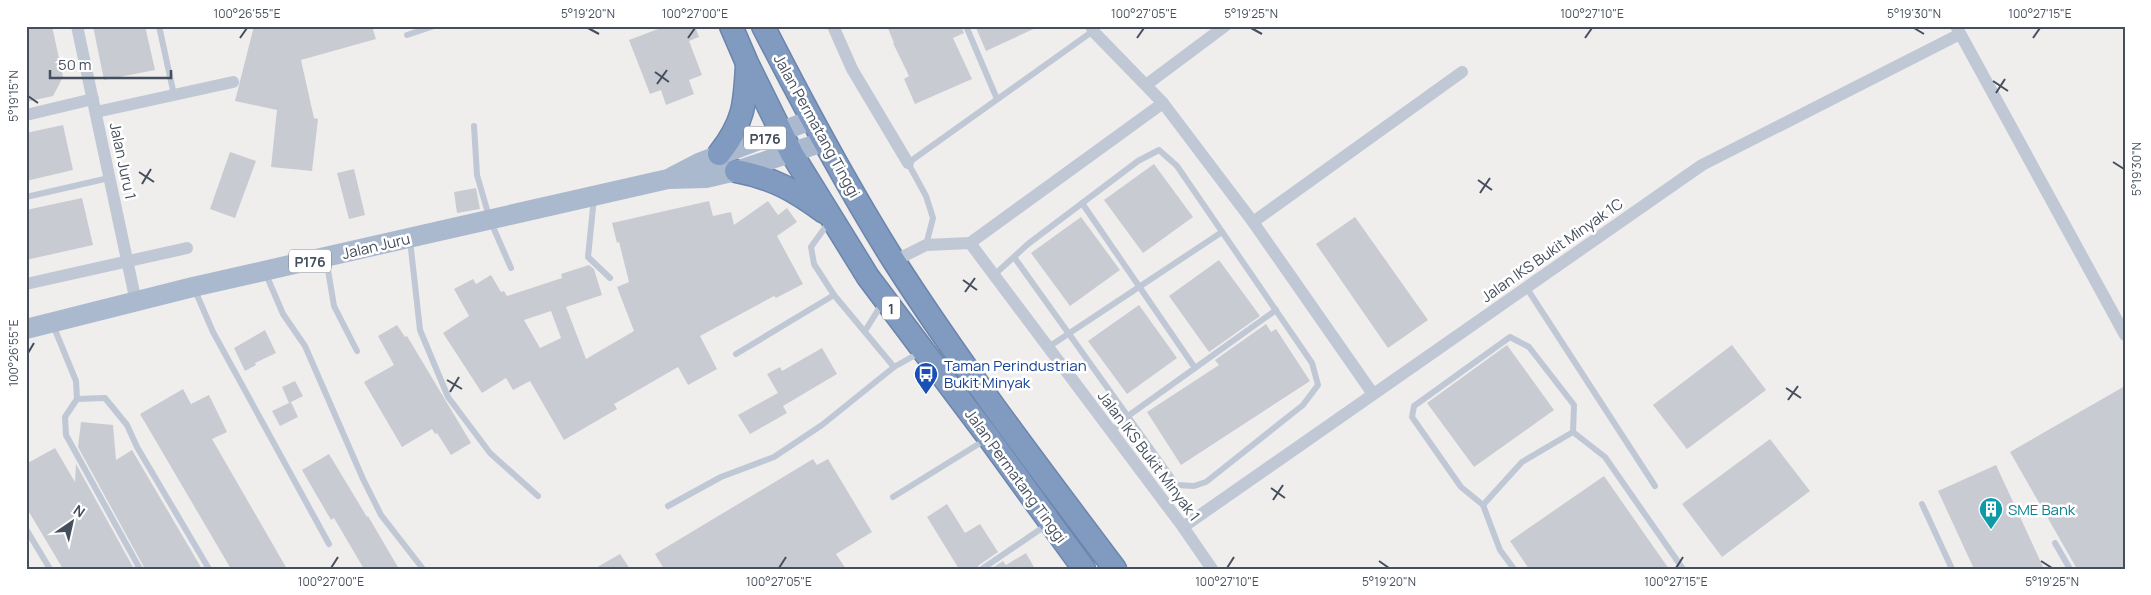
<svg xmlns="http://www.w3.org/2000/svg" width="2151" height="595" viewBox="0 0 2151 595" font-family="Manrope,sans-serif">
<style>
.building{fill:#c9cbd3;fill-rule:evenodd}
.lines{fill:none;stroke-linecap:round;stroke-linejoin:round}
.highway-casing{stroke:#6c85ac;stroke-width:25}
.lane{stroke:#bfc8d4;stroke-width:6}
.street{stroke:#bfc8d4;stroke-width:12}
.primary{stroke:#abb9ce;stroke-width:20}
.highway{stroke:#819ac0;stroke-width:22}
.ticks{fill:none;stroke:#444e5c;stroke-width:2}
.labels{text-anchor:middle;dominant-baseline:central;stroke-width:5;stroke-linejoin:round;paint-order:stroke}
.shield{fill:#fff;stroke:#7c838d;stroke-width:1}
.shield-label{font-size:14px;font-weight:bold;fill:#444e5c}
.street-label{font-size:15px;fill:#444e5c;stroke:#fff}
.transit-label{font-size:15px;fill:#164399;stroke:#fff;text-anchor:start}
.culture-label{font-size:15px;fill:#0d838f;stroke:#fff;text-anchor:start}
.neatline{fill:none;stroke:#444e5c;stroke-width:2}
.ticks-label{font-size:12px;text-anchor:middle;fill:#444e5c}
</style>
<rect width="100%" height="100%" fill="#f0eded"/>
<g class="building">
<path d="M 26,26 L 52,26 L 63,77 L 53,96 L 26,102 Z"/>
<path d="M 93,26 L 145,26 L 155,70 L 104,80 Z"/>
<path d="M 254,26 L 372,26 L 376,39 L 301,60 L 314,118 L 318,119 L 312,171 L 271,167 L 277,110 L 235,101 Z"/>
<path d="M 666,26 L 695,26 L 699,37 L 689,41 L 702,75 L 689,80 L 694,94 L 666,105 L 661,90 L 650,94 L 629,40 Z"/>
<path d="M 887,26 L 961,26 L 964,33 L 953,38 L 972,79 L 915,104 L 904,79 L 909,76 L 893,43 L 894,43 Z"/>
<path d="M 972,26 L 1040,26 L 986,51 L 976,28 L 973,29 Z"/>
<path d="M 63,125 L 73,170 L 26,181 L 26,133 Z"/>
<path d="M 230,152 L 256,161 L 235,218 L 210,209 Z"/>
<path d="M 1154,164 L 1193,217 L 1143,253 L 1104,200 Z"/>
<path d="M 354,169 L 365,215 L 349,219 L 337,173 Z"/>
<path d="M 476,188 L 480,209 L 457,213 L 454,192 Z"/>
<path d="M 82,198 L 93,245 L 26,260 L 26,210 Z"/>
<path d="M 709,201 L 713,216 L 731,212 L 734,225 L 768,201 L 778,215 L 787,208 L 797,222 L 777,236 L 803,284 L 776,298 L 774,296 L 700,336 L 717,369 L 688,385 L 678,367 L 614,404 L 617,409 L 564,440 L 530,381 L 513,390 L 506,378 L 482,393 L 443,333 L 469,316 L 454,289 L 473,279 L 476,284 L 491,275 L 501,292 L 504,291 L 507,296 L 562,278 L 561,274 L 589,265 L 594,269 L 602,295 L 566,307 L 586,359 L 634,331 L 617,287 L 629,282 L 619,242 L 617,243 L 612,223 ZM 551,311 L 561,338 L 540,348 L 524,320 Z"/>
<path d="M 1081,217 L 1120,270 L 1070,306 L 1031,253 Z"/>
<path d="M 1355,217 L 1428,320 L 1388,348 L 1316,244 Z"/>
<path d="M 1219,260 L 1260,316 L 1209,352 L 1169,296 Z"/>
<path d="M 1139,305 L 1177,358 L 1127,394 L 1088,341 Z"/>
<path d="M 1266,324 L 1271,332 L 1276,329 L 1310,381 L 1181,465 L 1147,412 L 1219,365 L 1215,360 Z"/>
<path d="M 397,325 L 405,337 L 407,336 L 471,443 L 451,455 L 437,433 L 435,434 L 432,429 L 402,447 L 364,382 L 394,365 L 378,336 Z"/>
<path d="M 265,330 L 276,353 L 255,363 L 256,365 L 245,371 L 234,348 Z"/>
<path d="M 1507,345 L 1554,410 L 1474,467 L 1427,403 Z"/>
<path d="M 1732,345 L 1766,390 L 1687,449 L 1653,405 Z"/>
<path d="M 822,348 L 837,374 L 783,406 L 787,413 L 750,434 L 738,415 L 778,393 L 767,374 L 780,367 L 782,371 Z"/>
<path d="M 295,381 L 303,396 L 289,403 L 282,387 Z"/>
<path d="M 2125,386 L 2125,569 L 2077,569 L 2010,452 Z"/>
<path d="M 183,389 L 191,404 L 209,395 L 227,432 L 212,439 L 287,569 L 231,569 L 140,414 Z"/>
<path d="M 291,402 L 298,417 L 280,426 L 272,411 Z"/>
<path d="M 81,422 L 113,425 L 116,460 L 132,450 L 202,569 L 145,569 L 78,447 Z"/>
<path d="M 1770,439 L 1810,491 L 1722,557 L 1682,504 Z"/>
<path d="M 55,448 L 75,482 L 76,464 L 134,569 L 63,569 L 26,507 L 26,464 Z"/>
<path d="M 329,454 L 367,517 L 368,516 L 399,569 L 364,569 L 334,518 L 331,520 L 302,470 Z"/>
<path d="M 813,459 L 817,465 L 828,459 L 872,532 L 836,554 L 846,569 L 664,569 L 655,554 Z"/>
<path d="M 1996,465 L 2044,569 L 1974,569 L 1938,491 Z"/>
<path d="M 1604,476 L 1669,569 L 1529,569 L 1510,541 Z"/>
<path d="M 947,504 L 965,533 L 980,524 L 998,552 L 979,565 L 977,569 L 959,569 L 927,517 Z"/>
<path d="M 1026,553 L 1035,569 L 991,569 L 1003,561 L 1006,565 Z"/>
<path d="M 620,554 L 630,569 L 594,569 Z"/>
</g>
<g class="lines">
<g class="highway-casing">
<g id="highway">
<path d="M 731,26 L 747,63 L 792,154 L 868,277 L 989,438 L 1084,569"/>
<path d="M 763,26 C 804,106 846,185 894,261 C 962,367 1039,468 1115,569"/>
<path d="M 719,154 C 744,122 745,105 747,65"/>
<path d="M 736,171 C 773,178 794,190 824,212"/>
</g>
</g>
<g class="lane">
<path d="M 159,26 L 174,95"/>
<path d="M 966,26 L 997,99"/>
<path d="M 407,35 L 434,26"/>
<path d="M 474,126 L 477,175 L 490,220 L 511,268"/>
<path d="M 26,197 L 109,178"/>
<path d="M 594,198 L 588,257 L 610,278"/>
<path d="M 1082,203 L 1195,368"/>
<path d="M 829,222 L 811,247 L 814,264 L 834,295 L 894,367"/>
<path d="M 410,240 L 420,330 L 448,397 L 490,453 L 538,496"/>
<path d="M 926,245 L 933,218 L 926,196 L 908,163 L 1093,31"/>
<path d="M 326,258 L 334,306 L 357,351"/>
<path d="M 265,272 L 283,314 L 305,346 L 363,479 L 381,515 L 423,569"/>
<path d="M 993,276 L 1028,244 L 1138,161 L 1159,150 L 1177,166 L 1312,363 L 1318,385 L 1303,405 L 1206,482 L 1194,486 L 1177,485 L 1014,257"/>
<path d="M 1526,287 L 1655,486"/>
<path d="M 194,288 L 213,332 L 329,544"/>
<path d="M 53,325 L 76,381 L 77,399 L 65,417 L 66,435 L 140,569"/>
<path d="M 865,331 L 883,302"/>
<path d="M 1047,348 L 1222,232"/>
<path d="M 736,354 L 834,295"/>
<path d="M 77,399 L 105,398 L 127,425 L 137,447 L 209,569"/>
<path d="M 1111,432 L 1128,416 L 1276,310"/>
<path d="M 1573,432 L 1605,457 L 1683,569"/>
<path d="M 893,497 L 985,440"/>
<path d="M 1922,504 L 1952,569"/>
<path d="M 1483,505 L 1522,462 L 1573,432"/>
<path d="M 668,506 L 721,477 L 774,457 L 822,425 L 894,367 L 919,353"/>
<path d="M 26,529 L 50,569"/>
<path d="M 2055,543 L 2070,569"/>
<path d="M 982,569 L 1048,524"/>
<path d="M 1514,569 L 1500,550 L 1483,505 L 1461,487 L 1412,417 L 1414,406 L 1510,337 L 1529,347 L 1574,405 L 1573,432"/>
</g>
<g class="street">
<path d="M 77,26 L 136,302"/>
<path d="M 833,26 L 852,69 L 908,163"/>
<path d="M 1091,26 L 1093,31 L 1163,103 L 1253,222 L 1373,394"/>
<path d="M 1956,26 L 2125,335"/>
<path d="M 1146,85 L 1225,26"/>
<path d="M 96,112 L 233,82"/>
<path d="M 26,115 L 93,99"/>
<path d="M 1253,222 L 1462,72"/>
<path d="M 970,243 L 1183,527 L 1212,569"/>
<path d="M 894,261 L 926,245 L 970,243 L 1163,103"/>
<path d="M 26,284 L 187,248"/>
<path d="M 1183,527 L 1702,165 L 1960,34"/>
</g>
<g class="primary">
<path d="M 672,177 L 701,162 L 811,120"/>
<path d="M 26,329 L 193,287 L 668,179 L 706,178 L 736,171 L 823,142"/>
</g>
<use href="#highway" class="highway"/>
</g>
<path class="ticks" d="M 588,28 L 599,34M 1251,28 L 1262,34M 1914,28 L 1924,34M 240,38 L 247,28M 688,38 L 695,28M 1137,38 L 1144,28M 1585,38 L 1592,28M 2033,38 L 2040,28M 655,72 L 669,82M 1993,81 L 2008,91M 657,84 L 667,70M 1996,93 L 2005,79M 28,96 L 38,103M 2113,162 L 2124,169M 139,172 L 154,182M 1478,180 L 1492,190M 142,184 L 151,169M 1480,193 L 1490,178M 963,280 L 977,290M 965,292 L 975,278M 28,353 L 34,343M 447,380 L 462,389M 1786,388 L 1801,398M 450,392 L 459,377M 1788,400 L 1798,386M 1271,488 L 1285,498M 1273,500 L 1283,485M 1379,561 L 1389,568M 2041,561 L 2052,568M 331,568 L 338,557M 779,568 L 786,557M 1227,568 L 1234,557M 1676,568 L 1683,557"/>
<defs>
<g id="bus-pin" transform="scale(1.25)"><path d="M0 17L-7.5 6A9.5 9.5 0 1 1 7.5 6Z" fill="#1a4fb4" stroke="#fff"/><path d="M-5-6H5V4H4V6H2V4H-2V6H-4V4H-5ZM-3.5-4V0h7V-4ZM-3.5 1.2v1.5H-2V1.2ZM2 1.2v1.5H3.5V1.2Z" fill="#fff"/></g>
<g id="building-pin" transform="scale(1.25)"><path d="M0 17L-7.5 6A9.5 9.5 0 1 1 7.5 6Z" fill="#0f9aa8" stroke="#fff"/><path d="M-4-6H4V6H1V3H-1V6H-4ZM-2.5-4.3h1.7v1.8h-1.7ZM.8-4.3h1.7v1.8H.8ZM-2.5-1h1.7V.8h-1.7ZM.8-1h1.7V.8H.8Z" fill="#fff"/></g>
</defs>
<g fill-rule="evenodd">
<use href="#bus-pin" x="926" y="374"/>
<use href="#building-pin" x="1991" y="509"/>
</g>
<g class="labels">
<g class="shield">
<rect x="744" y="126.5" width="42" height="23" rx="4"/>
<rect x="289" y="249.5" width="42" height="23" rx="4"/>
<rect x="882" y="296.5" width="18" height="23" rx="4"/>
</g>
<g class="shield-label">
<text x="765" y="138">P176</text>
<text x="310" y="261">P176</text>
<text x="891" y="308">1</text>
</g>
<g class="street-label">
<text transform="translate(817 126) rotate(61)">Jalan Permatang Tinggi</text>
<text transform="translate(123 161) rotate(78)">Jalan Juru 1</text>
<text transform="translate(376 246) rotate(-13)">Jalan Juru</text>
<text transform="translate(1552 250) rotate(-35)">Jalan IKS Bukit Minyak 1C</text>
<text transform="translate(1149 456) rotate(53)">Jalan IKS Bukit Minyak 1</text>
<text transform="translate(1016 476) rotate(54)">Jalan Permatang Tinggi</text>
</g>
<g class="transit-label">
<text x="944" y="365">Taman Perindustrian<tspan x="944" dy="17">Bukit Minyak</tspan></text>
</g>
<g class="culture-label">
<text x="2008" y="509">SME Bank</text>
</g>
</g>
<rect width="2151" height="595" fill="none" stroke="#ffffff" stroke-width="55"/>
<g transform="translate(72 522) rotate(34)" stroke="#ffffff" stroke-width="4" paint-order="stroke">
<path d="M0-4L9 19L0 12L-9 19Z" fill="#444e5c"/>
<text y="-8" font-size="14" font-weight="bold" text-anchor="middle" fill="#444e5c">N</text>
</g>
<path d="M50 70v8h121v-8" fill="none" stroke="#444e5c" stroke-width="2.5"/>
<text x="58" y="70" font-size="15" fill="#444e5c" stroke="#ffffff" stroke-width="4" paint-order="stroke">50 m</text>
<rect x="28" y="28" width="2096" height="540" class="neatline"/>
<g class="ticks-label">
<text x="247" y="18">100°26'55"E</text>
<text x="588" y="18">5°19'20"N</text>
<text x="695" y="18">100°27'00"E</text>
<text x="1144" y="18">100°27'05"E</text>
<text x="1251" y="18">5°19'25"N</text>
<text x="1592" y="18">100°27'10"E</text>
<text x="1914" y="18">5°19'30"N</text>
<text x="2040" y="18">100°27'15"E</text>
<text transform="translate(14 96) rotate(-90)" y="4">5°19'15"N</text>
<text transform="translate(2137 169) rotate(-90)" y="4">5°19'30"N</text>
<text transform="translate(14 353) rotate(-90)" y="4">100°26'55"E</text>
<text x="331" y="586">100°27'00"E</text>
<text x="779" y="586">100°27'05"E</text>
<text x="1227" y="586">100°27'10"E</text>
<text x="1389" y="586">5°19'20"N</text>
<text x="1676" y="586">100°27'15"E</text>
<text x="2052" y="586">5°19'25"N</text>
</g>
</svg>
